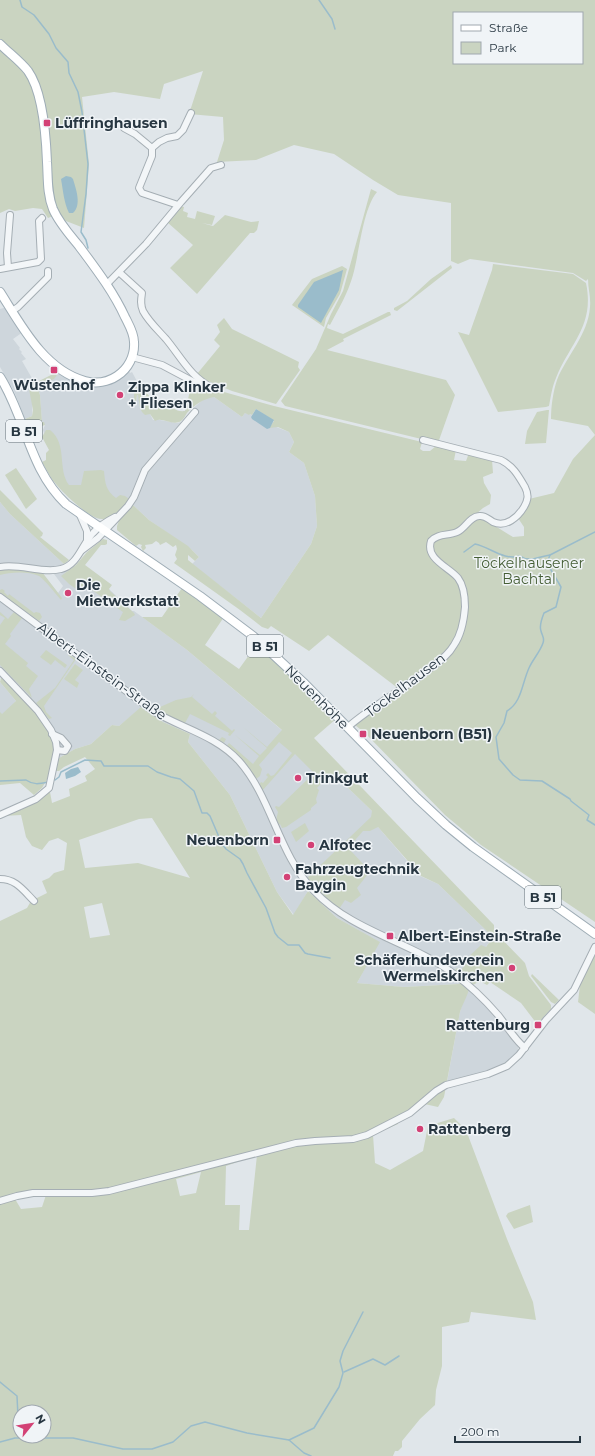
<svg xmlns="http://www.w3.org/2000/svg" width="595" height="1456" viewBox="0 0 595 1456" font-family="Montserrat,sans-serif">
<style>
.built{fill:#ced6dc;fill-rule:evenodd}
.green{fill:#cad4c1;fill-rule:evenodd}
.water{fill:#9abccb}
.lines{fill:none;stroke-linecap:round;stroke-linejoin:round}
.stream{stroke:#9abccb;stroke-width:1.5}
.minor-casing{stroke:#a5aeb4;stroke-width:8}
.major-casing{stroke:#9fadb6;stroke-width:10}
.minor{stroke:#f3f6f8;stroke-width:6}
.major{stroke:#fff;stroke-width:8}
.poi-dot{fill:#d34175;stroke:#f0f4f7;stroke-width:1.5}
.labels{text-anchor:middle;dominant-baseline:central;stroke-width:3;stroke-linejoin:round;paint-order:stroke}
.shield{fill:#f0f4f7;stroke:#647078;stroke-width:1}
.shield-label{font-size:13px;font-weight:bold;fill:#283742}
.poi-label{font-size:14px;font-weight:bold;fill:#283742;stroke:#f0f4f7;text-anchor:start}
.park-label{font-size:14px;fill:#455e35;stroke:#f0f4f7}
.street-label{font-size:14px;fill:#283742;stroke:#f0f4f7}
</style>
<rect width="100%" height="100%" fill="#e0e6ea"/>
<g class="built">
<path d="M 7,307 L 23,332 L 13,339 L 20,348 L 19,349 L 22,352 L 21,353 L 26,359 L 22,361 L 33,380 L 32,416 L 25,419 L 14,391 L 0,367 L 0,309 Z"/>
<path d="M 128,369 L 130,373 L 132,372 L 139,385 L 134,389 L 136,401 L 137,395 L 139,395 L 140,408 L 150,414 L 153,420 L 160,420 L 177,423 L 181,422 L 178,427 L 143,468 L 131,495 L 125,505 L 117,512 L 104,519 L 100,519 L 96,518 L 62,491 L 53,457 L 43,430 L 45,425 L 42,422 L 40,395 L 38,389 L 40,384 L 57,375 L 57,374 L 60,372 L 95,385 Z"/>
<path d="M 214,397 L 242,417 L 245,413 L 250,414 L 252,415 L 251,417 L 289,432 L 294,442 L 289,452 L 304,463 L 315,496 L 317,526 L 311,544 L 261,618 L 192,564 L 199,557 L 192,550 L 149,520 L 133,505 L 148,472 L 191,422 L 194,410 L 192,409 L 205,398 Z"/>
<path d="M 0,502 L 10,514 L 64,564 L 107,592 L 109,589 L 132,611 L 134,611 L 187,650 L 284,732 L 330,777 L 344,784 L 372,811 L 378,827 L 420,876 L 438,884 L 493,937 L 459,984 L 404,987 L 357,983 L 379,942 L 337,918 L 308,891 L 294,915 L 277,892 L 230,795 L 188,742 L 190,734 L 163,722 L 141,708 L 119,726 L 112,725 L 91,744 L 75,749 L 59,758 L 47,728 L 0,677 ZM 42,573 L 54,574 L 63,586 L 58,593 Z"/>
<path d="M 0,682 L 16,701 L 0,724 Z"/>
<path d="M 469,989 L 480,999 L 500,1022 L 518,1047 L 518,1053 L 507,1063 L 497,1069 L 447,1082 L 460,1012 L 463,1001 Z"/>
</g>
<g class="green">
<path d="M 0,0 L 595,0 L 595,922 L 481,845 L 445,815 L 366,734 L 355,725 L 383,704 L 434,667 L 459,641 L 464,588 L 438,559 L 432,549 L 434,537 L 456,534 L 474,519 L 481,518 L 487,521 L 513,537 L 524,536 L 524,527 L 518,518 L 529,499 L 554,493 L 573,459 L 595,435 L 588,426 L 551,419 C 551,406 553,392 557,380 C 567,355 588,335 590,307 C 591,297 588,289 588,279 L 586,281 L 573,273 L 470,259 L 458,264 L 451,261 L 451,203 L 398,195 L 373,180 L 334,154 L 294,145 L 256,160 L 217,162 L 224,140 L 223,117 L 189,114 L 203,71 L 164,84 L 160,99 L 114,92 L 82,97 L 89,164 L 84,228 L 53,216 L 48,218 L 42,209 L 33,208 L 15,211 L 9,209 L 0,213 ZM 454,13 L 582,13 L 582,63 L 454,63 Z"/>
<path d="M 371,189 L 377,192 C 363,208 359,254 353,275 C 348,293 339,308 330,325 L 328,324 L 327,328 L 343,334 L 388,312 L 390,312 L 391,315 L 343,339 L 344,341 L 327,350 L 446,380 L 455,395 L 438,443 L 285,406 L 281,401 L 316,349 L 331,314 L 343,291 Z"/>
<path d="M 180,206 L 184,207 L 183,211 L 188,213 L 187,217 L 195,219 L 197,211 L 215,216 L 212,225 L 202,223 L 213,226 L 225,215 L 251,222 L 259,221 L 257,230 L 254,233 L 250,233 L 197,294 L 170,268 L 193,245 L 167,222 Z"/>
<path d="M 493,264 L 573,274 L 586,283 C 595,326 570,343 556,378 C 552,387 551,396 549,406 L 546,407 L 498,412 L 458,332 L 469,335 L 492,270 Z"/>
<path d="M 451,265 L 452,268 L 397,311 L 394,310 L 394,308 L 407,301 L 431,279 Z"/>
<path d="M 342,266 L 347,269 L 340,294 L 326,318 L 324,327 L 292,305 L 312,279 Z"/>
<path d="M 224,318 L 232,329 L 299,362 L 298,367 L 300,370 L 276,404 L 232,391 L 201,378 L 197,374 L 220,346 L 214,340 L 220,332 L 217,325 Z"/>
<path d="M 55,373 L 57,375 L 54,379 L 40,384 L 38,389 L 40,395 L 42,422 L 44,422 L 45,425 L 29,430 L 25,419 L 32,416 L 33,410 L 29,389 L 33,384 L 33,380 L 34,379 L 37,382 Z"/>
<path d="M 192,383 L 274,406 L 422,442 L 420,449 L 423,451 L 430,451 L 436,446 L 456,450 L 454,460 L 466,461 L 469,453 L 492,460 L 493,473 L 483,477 L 484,483 L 491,495 L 490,504 L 483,508 L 459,529 L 440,534 L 428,548 L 452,574 L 459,584 L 463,603 L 459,631 L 449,650 L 399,689 L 328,635 L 309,651 L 271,626 L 268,629 L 262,627 L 240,610 L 174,563 L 177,559 L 175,555 L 177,549 L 176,545 L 173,547 L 166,542 L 160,545 L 159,543 L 156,541 L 152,544 L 145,545 L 146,548 L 143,551 L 141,547 L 142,545 L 139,544 L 136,546 L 117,530 L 117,526 L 120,518 L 133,505 L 149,520 L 188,546 L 199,557 L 195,561 L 188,555 L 188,560 L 261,618 L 311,544 L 317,526 L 315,496 L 304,463 L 289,452 L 294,442 L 289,432 L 278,427 L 269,428 L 274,421 L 256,409 L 252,415 L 250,414 L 249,415 L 245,413 L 242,417 L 214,397 C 203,399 194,405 187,413 C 185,416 183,421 179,422 C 171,425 162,417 155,421 L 150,414 L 145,415 L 142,412 L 140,408 L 138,395 L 137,395 L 136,401 L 134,401 L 134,389 L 139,385 L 152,399 L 167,401 C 172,408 176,412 185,411 Z"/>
<path d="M 547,410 L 549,410 L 546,443 L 525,444 L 527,431 L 537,412 Z"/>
<path d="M 46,430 L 50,430 C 68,444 57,469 69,485 L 81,485 L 84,471 L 101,470 L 104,471 C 105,483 106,491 116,498 L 120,495 L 125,496 L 129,499 C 123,507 113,519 103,519 C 89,520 59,489 51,478 C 48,473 45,467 42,462 L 46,460 L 46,453 L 49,450 L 42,437 Z"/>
<path d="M 16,468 L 37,499 L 26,509 L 5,475 Z"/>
<path d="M 0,490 L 43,533 L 42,536 L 40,537 L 69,560 L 64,564 L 10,514 L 0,502 Z"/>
<path d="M 103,539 L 107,540 L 107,544 L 105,545 L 101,545 L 85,565 L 112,585 L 109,589 L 110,591 L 134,613 L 135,615 L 125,621 L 119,620 L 123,612 L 85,585 L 79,591 L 69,584 L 61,576 L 76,565 L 87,552 Z"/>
<path d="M 7,569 L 42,572 L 62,598 L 61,600 C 56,594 44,579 39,576 C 29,571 10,572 0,575 L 0,571 Z"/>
<path d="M 182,588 L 224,617 L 205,645 L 239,669 L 257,644 L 288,671 L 336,719 L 314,738 L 494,925 L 494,931 L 525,963 L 529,976 L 551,1005 L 551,1009 L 537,1024 L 521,1003 L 490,982 L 487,985 L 480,981 L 473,985 L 455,970 L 457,968 L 461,970 L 466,964 L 464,961 L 481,945 L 486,947 L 493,937 L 438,884 L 421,876 L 378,827 L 370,831 L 363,831 L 350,846 L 351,851 L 367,868 L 368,874 L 357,888 L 361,895 L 351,903 L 345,900 L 339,909 L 318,891 L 307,878 L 371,817 L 372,811 L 344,784 L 328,776 L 317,788 L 319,790 L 316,799 L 317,803 L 311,808 L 311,810 L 286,827 L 282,828 L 280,824 L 278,825 L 276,820 L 278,812 L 275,807 L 276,806 L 279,807 L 314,773 L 295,754 L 262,791 L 259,785 L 261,782 L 263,783 L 268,777 L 266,775 L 268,773 L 271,776 L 274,775 L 292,753 L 279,742 L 259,765 L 262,769 L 260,776 L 256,779 L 243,761 L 227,746 L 229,743 L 253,764 L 259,756 L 235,735 L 260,755 L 267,748 L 243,727 L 267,747 L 274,739 L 250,718 L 274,739 L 282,730 L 187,650 L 142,617 L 162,617 Z"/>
<path d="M 2,589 L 5,591 L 4,592 L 8,596 L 9,594 L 34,613 L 36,612 L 40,613 L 42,617 L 39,621 L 0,593 L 0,590 Z"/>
<path d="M 0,612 L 8,619 L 14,612 L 22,618 L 10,634 L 11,636 L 5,644 L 28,663 L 26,666 L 38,676 L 29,689 L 32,698 L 0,665 L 0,625 L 5,618 L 0,615 Z"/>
<path d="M 46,650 L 67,665 L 65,668 L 55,660 L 51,665 L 40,657 Z"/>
<path d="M 69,654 L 76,659 L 44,706 L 46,712 L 52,718 L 49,719 L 36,703 L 55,688 L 74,660 L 68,655 Z"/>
<path d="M 75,664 L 83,670 L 75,680 L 79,683 L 77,688 L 64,679 Z"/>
<path d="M 2,674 L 36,711 L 47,728 L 59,758 L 75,749 L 91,744 L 112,725 L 119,726 L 141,707 L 163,722 L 190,734 L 188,742 L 230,795 L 277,892 L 293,915 L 308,891 L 337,918 L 380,942 L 357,983 L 404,987 L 459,984 L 461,982 L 469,989 C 467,997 463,1003 460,1012 L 444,1097 L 438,1107 L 420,1103 L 398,1116 L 398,1124 L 373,1135 L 375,1163 L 390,1170 L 423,1151 L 428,1126 L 454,1118 L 466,1130 L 507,1239 L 533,1302 L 536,1320 L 471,1312 L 469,1322 L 442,1327 L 442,1366 L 436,1390 L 435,1405 L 420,1419 L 402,1441 L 402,1447 L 398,1451 L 395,1451 L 393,1456 L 0,1456 L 0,921 L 27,908 L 31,901 L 47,893 L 42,881 L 49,878 L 54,873 L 64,870 L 67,843 L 58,838 L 49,841 L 42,850 L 32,846 L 26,837 L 21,815 L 3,816 L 37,800 L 50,792 L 52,803 L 70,796 L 69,789 L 87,781 L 85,776 L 95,769 L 85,757 L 64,767 L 59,771 L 52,771 L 42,788 L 34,795 L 20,783 L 0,785 L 0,712 L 2,714 L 16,701 L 0,682 ZM 152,818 L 190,878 L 138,863 L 85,868 L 79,840 L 139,819 ZM 102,903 L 110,935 L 90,938 L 84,907 ZM 257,1155 L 249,1230 L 239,1230 L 240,1205 L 225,1205 L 226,1166 ZM 201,1172 L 196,1193 L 180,1196 L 176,1179 ZM 29,1195 L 46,1195 L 42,1207 L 21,1209 L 15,1199 ZM 20,1412 L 44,1412 L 44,1436 L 20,1436 Z"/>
<path d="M 194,694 L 192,697 L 212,714 L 215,711 L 217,713 L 215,716 L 232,731 L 234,729 L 235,730 L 230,736 L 228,735 L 229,733 L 190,714 L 185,723 L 219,740 L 222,737 L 226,739 L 224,743 C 203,731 180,723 159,711 L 160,707 L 176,700 L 191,697 Z"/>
<path d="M 305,823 L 309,831 L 296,842 L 291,832 Z"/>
<path d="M 595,952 L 595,1014 L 578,1002 L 580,985 Z"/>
<path d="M 532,974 L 559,1000 L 555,1004 L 551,1002 L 531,976 Z"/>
<path d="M 530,1205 L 533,1222 L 514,1229 L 506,1216 L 508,1213 Z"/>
</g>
<g class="water">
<path d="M 66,176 L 71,177 L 73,179 C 76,189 82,205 73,213 L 69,213 C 64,203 63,190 61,179 Z"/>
<path d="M 343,270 L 339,290 L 321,323 L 298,307 L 298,305 L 314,282 Z"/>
<path d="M 256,409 L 274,420 L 270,428 L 267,429 L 252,419 L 251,417 Z"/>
<path d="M 78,767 L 81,772 L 75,776 L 66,779 L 65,773 L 71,769 Z"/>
</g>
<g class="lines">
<g class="stream">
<path d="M 20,0 L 22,7 L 34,15 L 49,34 L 56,48 L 68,62 L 69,73 L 78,92 L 82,112 L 88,164 L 86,194 L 81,232 L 86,240 L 88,248"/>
<path d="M 319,0 L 332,19 L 335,29"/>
<path d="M 595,532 L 550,555 L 547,563 L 561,587 L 556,607 L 544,613 C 542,618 539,626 541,631 C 542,636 545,638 543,643 C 540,652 533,659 529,668 C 522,683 522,702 507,711 L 504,723 L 496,737 L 499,759 L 513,775 L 520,780 L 542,781 L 570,799 L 571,801 L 589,815 L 587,820 L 595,825"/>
<path d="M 464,552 L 475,544 C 490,547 504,561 520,556 C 530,563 540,556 550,555"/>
<path d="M 55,780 L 59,777 L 61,772 L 85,760 L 101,761 L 104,766 L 148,766 L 157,772 L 171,777 L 180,779 L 194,791 L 202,813 L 207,813 L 210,816 L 222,844 L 226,849 L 240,859 L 243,864 L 247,873 L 266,908 L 275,933 L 278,937 L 288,945 L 299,945 L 305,953 L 308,954 L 330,958"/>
<path d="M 0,781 L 26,780 C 33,785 39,784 48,782"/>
<path d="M 344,1372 L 373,1359 L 385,1365 L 399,1356"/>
<path d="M 0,1382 L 17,1396 L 19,1438"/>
<path d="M 289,1440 L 314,1428 L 339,1387 L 343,1373 L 340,1361 L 343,1351 L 363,1312"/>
<path d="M 0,1442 L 15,1438 L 73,1438 L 123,1449 L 152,1449 L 173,1442 L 191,1426 L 205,1422 L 247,1433 L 289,1440 L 304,1453 L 311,1456"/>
</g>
<g class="minor-casing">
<g id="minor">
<path d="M 124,128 L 135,134 L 152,148"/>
<path d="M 178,205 L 142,193 L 139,188 L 152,156 L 152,148 L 159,142 L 167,138 L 177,136 L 183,130 L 191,113"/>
<path d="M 8,267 L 7,253 L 10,215"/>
<path d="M 0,269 L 38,262 L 41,259 L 39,221 L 42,218"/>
<path d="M 120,273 L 142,293 C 141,299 140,304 143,311 C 149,322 158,330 166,339 C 181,357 191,378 213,388"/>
<path d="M 107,284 L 146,244 L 181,202 L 211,168 L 221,165"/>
<path d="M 12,311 L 18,307 L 48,277 L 48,271"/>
<path d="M 132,357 L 162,365 L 194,382 L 203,384"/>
<path d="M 80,515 L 87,531 L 87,540"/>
<path d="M 82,550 L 98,538 L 128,506 L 134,497 L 145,470 L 195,412"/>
<path d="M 0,567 C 20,563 42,574 61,569 C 78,565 82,544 93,533 C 99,526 107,521 115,517"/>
<path d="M 0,597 L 153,711 C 181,728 215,735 239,761 C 272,798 278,854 314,891 C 353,932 410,941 454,974 C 471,986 485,1000 498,1015 C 507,1026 514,1039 525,1048"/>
<path d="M 0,671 L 38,711 L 51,730 L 56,742 L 57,750 L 49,788 L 36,799 L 0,815"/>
<path d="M 348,727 C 372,706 402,690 428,670 C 437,663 448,656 454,645 C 461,635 464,620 465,607 C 465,598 464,586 458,578 C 449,567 425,559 431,541 C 438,533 448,536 457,532 C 466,528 469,517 479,516 C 485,515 488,519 493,522 C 506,528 518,517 524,507 C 528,500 529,495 525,487 C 518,475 513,466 501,460 L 423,440"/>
<path d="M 52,734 L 61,738 L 68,746 L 65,751 L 57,750"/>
<path d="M 0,879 C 16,879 23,890 34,901"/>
<path d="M 0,1201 L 17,1196 L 33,1193 L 92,1193 L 109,1191 L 296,1143 L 315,1141 L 353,1139 L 367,1135 L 410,1113 L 436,1091 L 446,1085 L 488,1074 L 507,1066 L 519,1055 L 546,1020 L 574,990 L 595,947"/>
</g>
</g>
<g class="major-casing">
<g id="major">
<path d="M 0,44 C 9,53 20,61 28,71 C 43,92 46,136 47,162 C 48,178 47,194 53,209 C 59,223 70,235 79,246 C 96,269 113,291 125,317 C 129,325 134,333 134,342 C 135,356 128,369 117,376 C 108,382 96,384 85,381 C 44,370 21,325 0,292"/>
<path d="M 0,377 C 26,418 29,469 66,504 L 200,596 L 253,636 L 305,684 L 417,798 L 446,825 L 473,847 L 595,934"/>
</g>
</g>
<use href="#minor" class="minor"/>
<use href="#major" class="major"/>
</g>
<g class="poi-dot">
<rect x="43" y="119" width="8" height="8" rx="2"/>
<rect x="50" y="366" width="8" height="8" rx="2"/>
<circle cx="120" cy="395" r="4"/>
<circle cx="68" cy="593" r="4"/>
<rect x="359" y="730" width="8" height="8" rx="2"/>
<circle cx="298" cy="778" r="4"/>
<rect x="273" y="836" width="8" height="8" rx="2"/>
<circle cx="311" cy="845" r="4"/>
<circle cx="287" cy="877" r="4"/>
<rect x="386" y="932" width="8" height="8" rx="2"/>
<circle cx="512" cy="968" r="4"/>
<rect x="534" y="1021" width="8" height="8" rx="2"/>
<circle cx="420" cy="1129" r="4"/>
</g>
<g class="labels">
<g class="shield">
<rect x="6" y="420" width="36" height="22" rx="3"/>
<rect x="247" y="635" width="36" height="22" rx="3"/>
<rect x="525" y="886" width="36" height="22" rx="3"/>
</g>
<g class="shield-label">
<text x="24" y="431">B 51</text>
<text x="265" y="646">B 51</text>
<text x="543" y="897">B 51</text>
</g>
<g class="poi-label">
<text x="55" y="123">Lüffringhausen</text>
<text x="54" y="385" text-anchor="middle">Wüstenhof</text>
<text x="128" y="387">Zippa Klinker<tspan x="128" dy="16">+ Fliesen</tspan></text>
<text x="76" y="585">Die<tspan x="76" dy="16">Mietwerkstatt</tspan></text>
<text x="371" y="734">Neuenborn (B51)</text>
<text x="306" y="778">Trinkgut</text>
<text x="269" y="840" text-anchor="end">Neuenborn</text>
<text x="319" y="845">Alfotec</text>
<text x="295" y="869">Fahrzeugtechnik<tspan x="295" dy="16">Baygin</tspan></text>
<text x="398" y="936">Albert-Einstein-Straße</text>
<text x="504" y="960" text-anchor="end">Schäferhundeverein<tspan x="504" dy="16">Wermelskirchen</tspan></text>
<text x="530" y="1025" text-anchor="end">Rattenburg</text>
<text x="428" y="1129">Rattenberg</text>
</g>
<g class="park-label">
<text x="529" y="563">Töckelhausener<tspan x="529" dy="16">Bachtal</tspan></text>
</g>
<g class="street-label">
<text transform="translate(102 671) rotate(36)">Albert-Einstein-Straße</text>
<text transform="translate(405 685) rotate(-37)">Töckelhausen</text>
<text transform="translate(317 697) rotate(45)">Neuenhöhe</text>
</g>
</g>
<rect x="453" y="12" width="130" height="52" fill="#f0f4f7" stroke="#a0a8af"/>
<rect x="461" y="25" width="20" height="6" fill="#ffffff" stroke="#a0a8af"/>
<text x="489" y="32" font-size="12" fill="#283742">Straße</text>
<rect x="461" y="42" width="20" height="12" fill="#cad4c1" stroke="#a0a8af"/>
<text x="489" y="52" font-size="12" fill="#283742">Park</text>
<g transform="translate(32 1424) rotate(60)"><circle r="19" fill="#f0f4f7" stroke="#a0a8af"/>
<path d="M0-3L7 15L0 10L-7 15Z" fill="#d34175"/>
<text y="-6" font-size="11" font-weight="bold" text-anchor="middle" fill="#283742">N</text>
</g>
<path d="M455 1436v6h125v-6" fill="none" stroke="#283742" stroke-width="2"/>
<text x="461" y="1436" font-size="12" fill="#283742" stroke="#f0f4f7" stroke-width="3" paint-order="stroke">200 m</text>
</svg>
